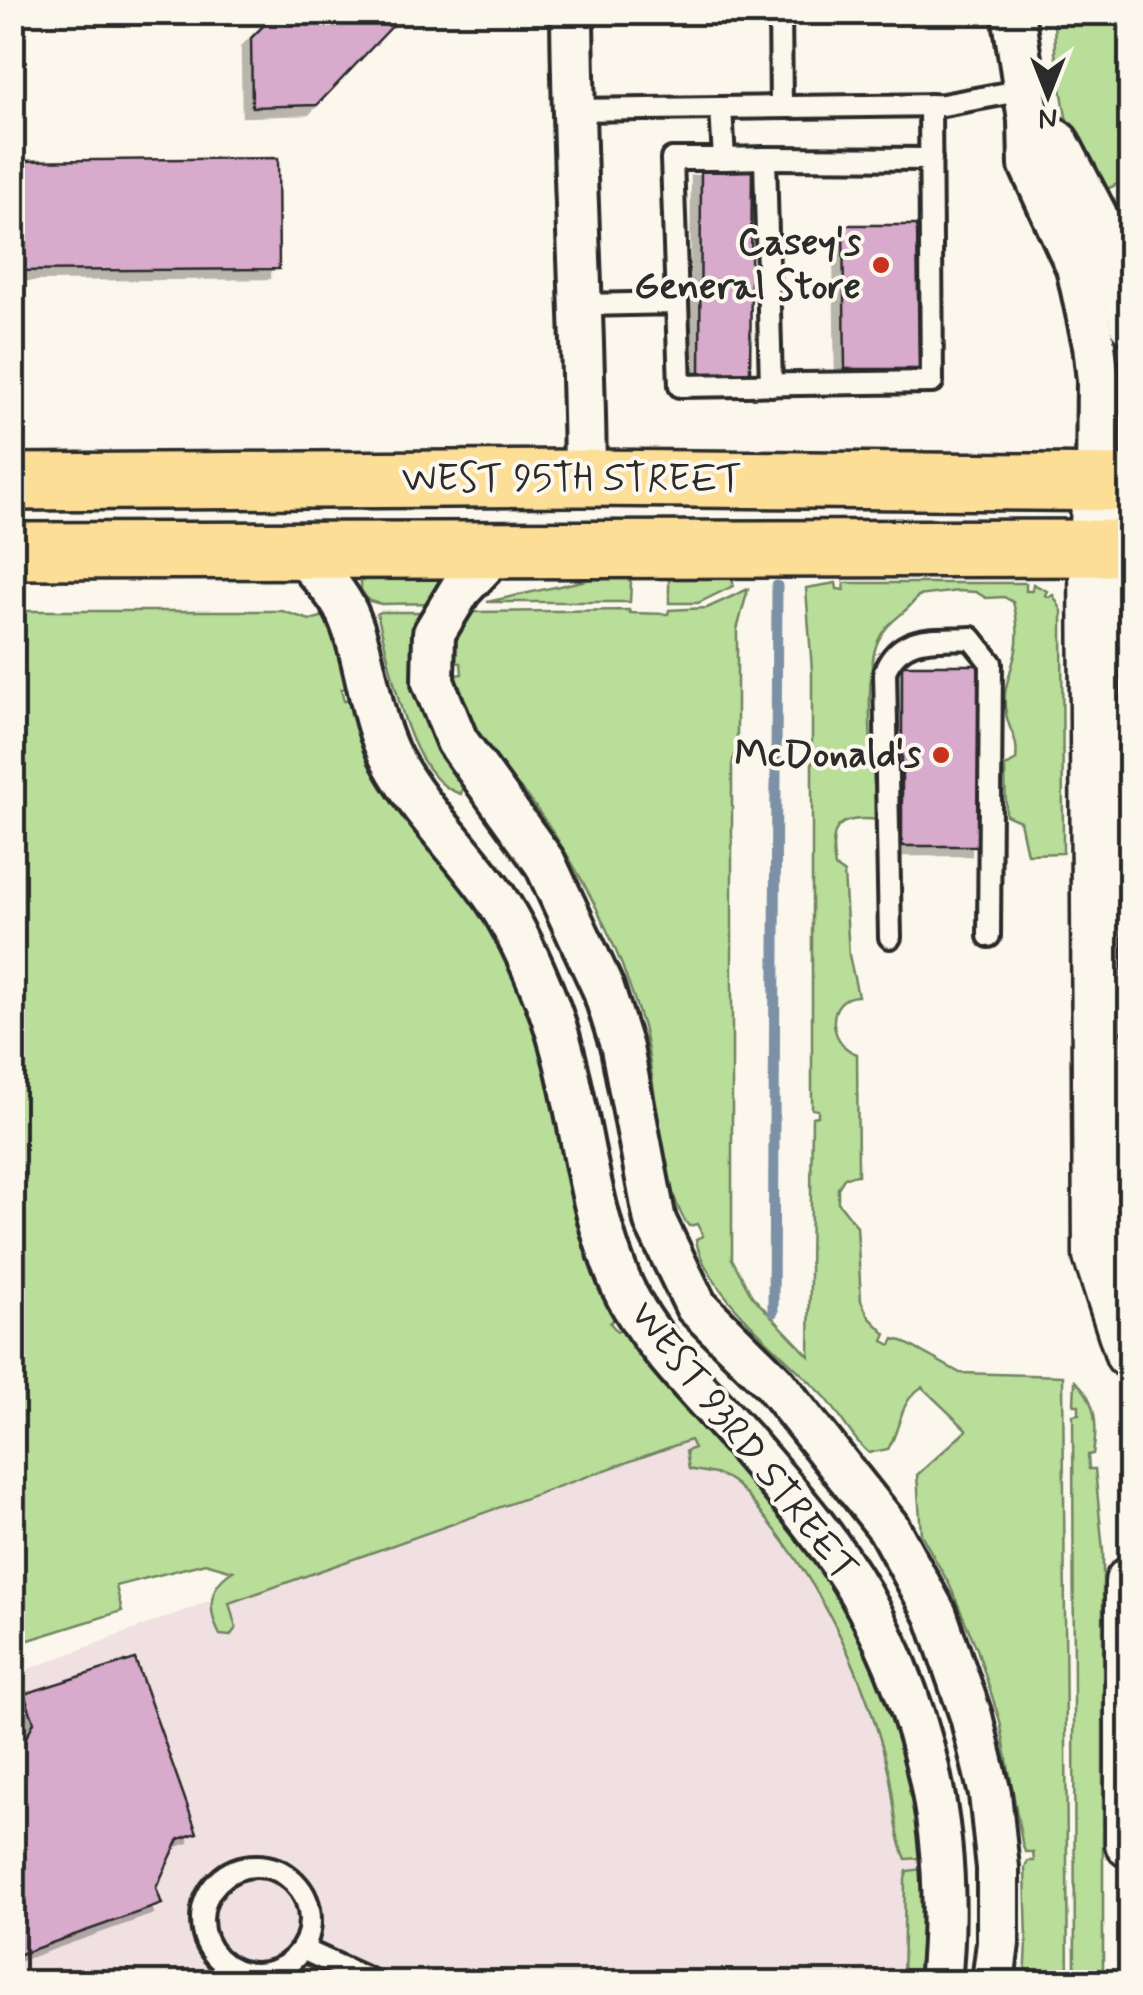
<svg xmlns="http://www.w3.org/2000/svg" width="1143" height="1995" viewBox="0 0 1143 1995" font-family="Mynerve,sans-serif">
<style>
.built{fill:#f0e0e2}
.green{fill:#b8de99;stroke:#728462;stroke-width:2.5}
.lines{fill:none;stroke-linecap:round;stroke-linejoin:round}
.stream{stroke:#7b90a6;stroke-width:11}
.building{fill:#d8aacc;stroke:#2b2b2b;stroke-width:2.5;filter:url(#shadow)}
.service-casing{stroke:#2b2b2b;stroke-width:28}
.minor-casing{stroke:#2b2b2b;stroke-width:48}
.tertiary-casing{stroke:#2b2b2b;stroke-width:55}
.primary-casing{stroke:#2b2b2b;stroke-width:62}
.service{stroke:#fbf7ec;stroke-width:20}
.minor{stroke:#fbf7ec;stroke-width:40}
.tertiary{stroke:#fbf7ec;stroke-width:48}
.primary{stroke:#fdde96;stroke-width:55}
.poi-dot{fill:#c8321e;stroke:#fbf7ec;stroke-width:4}
.labels{text-anchor:middle;dominant-baseline:central;stroke-width:8;stroke-linejoin:round;paint-order:stroke}
.poi-label{font-size:38px;font-weight:bold;fill:#2b2b2b;stroke:#fbf7ec;text-anchor:end}
.street-label{font-size:38px;fill:#2b2b2b;stroke:#fbf7ec}
</style>
<defs>
<filter id="shadow"><feDropShadow dx="-9" dy="9" stdDeviation="0" flood-color="#0004"/></filter>
</defs>
<rect width="100%" height="100%" fill="#fbf7ec"/>
<filter id="ink" filterUnits="userSpaceOnUse"><feTurbulence type="fractalNoise" baseFrequency=".01" numOctaves="2"/><feDisplacementMap in="SourceGraphic" scale="20" xChannelSelector="R" yChannelSelector="G"/><feConvolveMatrix kernelMatrix="1 2 1 2 8 2 1 2 1" color-interpolation-filters="sRGB"/></filter>
<g filter="url(#ink)">
<path class="built" d="M 697,1417 L 799,1528 L 922,1836 L 924,1982 L 13,1982 L 13,1675 Z"/>
<g class="green">
<path d="M 1054,13 L 1130,13 L 1130,178 L 1101,192 L 1066,117 L 1055,53 Z"/>
<path d="M 614,574 L 627,575 L 631,583 L 630,602 L 487,602 Z"/>
<path d="M 669,575 L 733,575 L 733,586 L 698,603 L 669,603 Z"/>
<path d="M 442,577 L 448,580 L 439,603 L 381,604 L 369,601 L 361,590 L 361,582 L 367,578 Z"/>
<path d="M 836,583 L 837,589 L 844,590 L 844,583 L 1026,583 L 1026,591 L 1032,591 L 1033,584 L 1047,591 L 1045,595 L 1049,597 L 1053,595 L 1062,611 L 1063,853 L 1027,854 L 1020,821 L 1006,815 L 1005,767 L 1016,760 C 1019,737 1009,733 1006,713 C 1001,689 1012,672 1016,650 C 1019,634 1017,617 1013,602 L 1004,597 L 986,598 L 976,592 L 958,591 L 918,596 C 907,614 887,620 878,641 C 863,673 872,784 879,820 C 838,815 828,825 835,867 L 844,873 L 849,955 L 858,996 C 824,997 828,1045 857,1054 L 858,1175 L 845,1177 L 838,1188 L 838,1202 L 857,1226 L 861,1301 L 869,1317 L 886,1334 L 883,1341 L 891,1345 L 894,1339 L 902,1341 L 960,1373 L 1063,1376 L 1068,1982 L 1025,1982 L 1027,1943 L 1025,1867 L 1028,1861 L 1034,1861 L 1033,1852 L 1025,1852 L 1022,1842 L 1000,1721 L 977,1649 L 950,1586 L 921,1534 L 917,1475 L 967,1430 L 922,1387 C 898,1402 902,1427 888,1449 L 869,1453 C 851,1438 840,1414 825,1397 C 788,1358 705,1293 696,1240 L 703,1236 L 697,1224 L 689,1226 C 660,1193 656,1075 643,1027 C 631,986 615,945 596,907 C 579,873 559,840 537,809 C 508,771 456,727 456,675 L 462,674 L 461,663 L 453,662 L 452,658 L 458,633 L 474,612 L 629,610 L 630,613 L 668,614 L 669,610 L 707,608 L 748,589 L 737,630 L 737,745 L 732,765 L 732,1259 L 752,1296 L 809,1356 L 812,1117 L 818,1116 L 818,1110 L 812,1109 L 812,671 L 806,588 Z"/>
<path d="M 13,611 L 282,611 L 310,620 L 329,615 L 340,633 L 349,688 L 341,689 L 344,701 L 351,700 L 485,911 L 531,1007 L 557,1106 L 563,1153 L 578,1221 L 616,1317 L 610,1323 L 617,1331 L 623,1327 C 724,1440 834,1550 888,1695 C 906,1745 914,1798 923,1850 L 921,1858 L 906,1859 C 894,1833 895,1797 888,1769 C 866,1678 823,1588 764,1516 C 754,1504 745,1491 733,1482 C 720,1472 704,1473 689,1469 L 686,1451 L 694,1448 L 690,1440 L 229,1603 L 236,1628 L 230,1636 L 220,1635 C 207,1610 208,1586 233,1571 L 205,1563 L 116,1586 L 122,1611 L 13,1645 Z"/>
<path d="M 381,612 L 424,612 L 463,783 L 461,794 C 405,778 392,662 377,614 Z"/>
<path d="M 1075,1381 C 1097,1399 1098,1427 1093,1454 L 1088,1455 L 1089,1469 L 1095,1469 L 1103,1551 L 1103,1982 L 1075,1982 L 1073,1415 L 1079,1414 L 1079,1405 L 1074,1405 Z"/>
<path d="M 921,1869 L 926,1879 L 924,1982 L 903,1982 L 905,1879 L 907,1871 Z"/>
</g>
<g class="lines">
<path class="stream" d="M 773,1312 L 777,586"/>
</g>
<g class="building">
<path d="M 277,12 L 394,12 L 400,18 L 317,105 L 252,107 L 251,38 Z"/>
<path d="M 278,158 L 279,269 L 12,271 L 12,161 Z"/>
<path d="M 701,167 L 752,167 L 750,376 L 700,375 Z"/>
<path d="M 843,225 L 917,225 L 919,369 L 845,369 Z"/>
<path d="M 902,665 L 979,665 L 980,846 L 902,846 Z"/>
<path d="M 135,1659 L 197,1833 L 179,1839 L 156,1888 L 162,1904 L 12,1957 L 12,1765 L 34,1722 L 24,1694 Z"/>
</g>
<g class="lines">
<g class="service-casing">
<g id="service">
<path d="M 780,12 L 781,107"/>
<path d="M 572,110 L 943,105 L 1024,90"/>
<path d="M 765,158 L 931,159"/>
<path d="M 724,159 L 765,158 L 771,385"/>
<path d="M 677,303 L 672,159 L 724,159 L 721,108"/>
<path d="M 582,305 L 677,303 L 680,386 L 932,382 L 930,105"/>
<path d="M 890,937 L 885,671 C 901,633 935,640 971,638 L 991,663 L 989,936"/>
<circle cx="256" cy="1920" r="54"/>
<path d="M 302,1949 L 374,1982"/>
</g>
</g>
<g class="minor-casing">
<g id="minor">
<path d="M 572,12 C 573,168 584,322 585,478"/>
<path d="M 1013,12 L 1029,120 L 1030,165 L 1077,267 L 1094,345 L 1098,380 L 1097,483"/>
<path d="M 1029,120 L 1058,142 L 1096,215 L 1118,271 L 1130,324"/>
<path d="M 500,548 L 460,590 L 434,633 L 433,682 L 457,741 L 545,863 L 603,988 L 622,1048 L 655,1221 L 696,1306 L 774,1383 L 888,1527 L 936,1615 L 971,1716 L 990,1794 L 998,1868 L 998,1943 L 993,1982"/>
<path d="M 298,550 C 315,570 336,589 347,613 C 368,660 368,715 392,760 C 419,810 462,850 494,896 C 516,928 534,969 548,1005 C 581,1094 582,1190 619,1279 C 645,1341 704,1394 747,1445 C 787,1492 829,1539 860,1593 C 928,1714 954,1844 940,1982"/>
</g>
</g>
<g class="tertiary-casing">
<g id="tertiary">
<path d="M 1097,483 L 1094,548 L 1098,1255 L 1130,1354"/>
<path d="M 1130,1582 L 1130,1843"/>
</g>
</g>
<g class="primary-casing">
<g id="primary">
<path d="M 12,482 L 585,478 L 1130,483"/>
<path d="M 12,551 L 1130,548"/>
</g>
</g>
<use href="#service" class="service"/>
<use href="#minor" class="minor"/>
<use href="#tertiary" class="tertiary"/>
<use href="#primary" class="primary"/>
</g>
</g>
<g class="poi-dot">
<circle cx="881" cy="265" r="10"/>
<circle cx="941" cy="755" r="10"/>
</g>
<g class="labels">
<g class="poi-label">
<text x="861" y="243">Casey's<tspan x="861" dy="44">General Store</tspan></text>
<text x="921" y="755">McDonald's</text>
</g>
<g class="street-label">
<text x="572" y="479">WEST 95TH STREET</text>
<text transform="translate(743 1442) rotate(52)">WEST 93RD STREET</text>
</g>
</g>
<rect width="1143" height="1995" fill="none" stroke="#fbf7ec" stroke-width="50"/>
<rect x="25" y="25" width="1093" height="1945" fill="none" stroke="#2b2b2b" stroke-width="4" filter="url(#ink)"/>
<g transform="translate(1048 95) rotate(180)" stroke="#fbf7ec" stroke-width="8" paint-order="stroke">
<path d="M0-8L18 38L0 25L-18 38Z" fill="#2b2b2b"/>
<text y="-15" font-size="28" font-weight="bold" text-anchor="middle" fill="#2b2b2b">N</text>
</g>
</svg>
